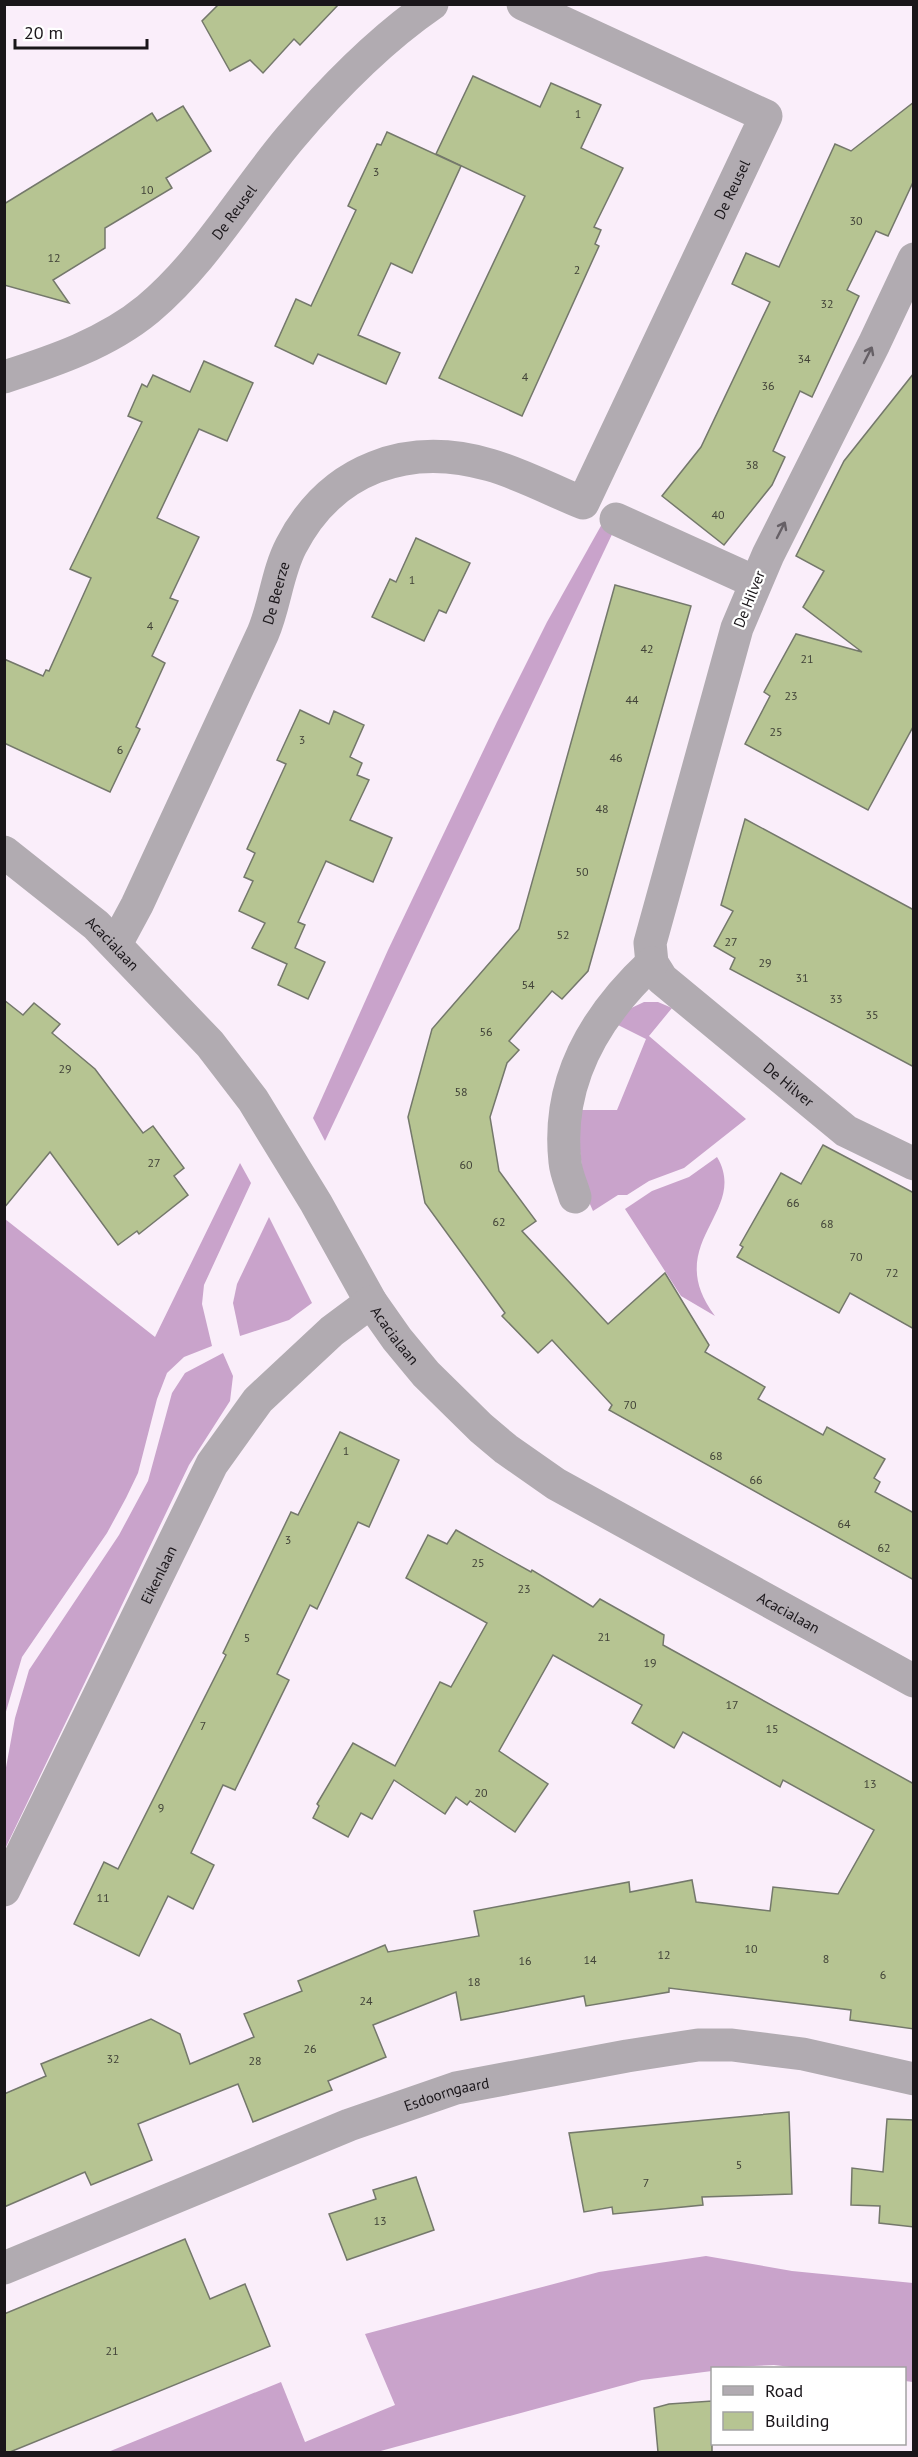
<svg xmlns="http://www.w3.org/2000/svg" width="918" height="2457" viewBox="0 0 918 2457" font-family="'PT Sans',sans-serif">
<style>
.forest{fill:#c9a3cb}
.building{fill:#b6c492;stroke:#74786b;stroke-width:1.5}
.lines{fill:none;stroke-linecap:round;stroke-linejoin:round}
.minor{stroke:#b1abb1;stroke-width:33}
.oneway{stroke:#666066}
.labels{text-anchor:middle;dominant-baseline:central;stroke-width:4.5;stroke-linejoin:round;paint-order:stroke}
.number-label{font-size:12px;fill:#414238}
.street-label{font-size:15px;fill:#1a161a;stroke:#fff}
</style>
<rect width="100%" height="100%" fill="#faeefa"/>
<g class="forest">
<path d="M 602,524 L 615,528 L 325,1141 L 313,1118 L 388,950 L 497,722 L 547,622 Z"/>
<path d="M 644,1002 L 658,1002 L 672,1008 L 649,1036 L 746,1119 L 684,1168 L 649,1181 L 627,1195 L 618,1195 L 593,1211 L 585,1193 L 575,1110 L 617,1110 L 646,1039 L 616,1024 L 627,1010 Z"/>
<path d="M 717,1157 C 750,1212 660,1243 715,1316 L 681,1296 L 625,1209 L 652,1191 L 689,1177 Z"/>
<path d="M 240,1163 L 251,1183 L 204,1285 L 202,1304 L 212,1346 L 184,1357 L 167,1373 L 157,1399 L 138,1473 L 126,1498 L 107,1533 L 22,1657 L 5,1715 L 5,1219 L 155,1337 Z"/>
<path d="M 269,1217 L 312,1303 L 289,1320 L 240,1336 L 233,1303 L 237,1284 Z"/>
<path d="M 223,1353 L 233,1376 L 230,1401 L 189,1465 L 5,1849 L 5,1773 L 15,1718 L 29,1670 L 119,1535 L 148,1481 L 172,1393 L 185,1373 Z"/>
<path d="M 706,2256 L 792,2271 L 913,2283 L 913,2382 L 905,2381 L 904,2368 L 799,2368 L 774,2365 L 712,2368 L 712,2371 L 642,2380 L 377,2452 L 108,2452 L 281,2382 L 305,2442 L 395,2405 L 365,2334 L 599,2272 Z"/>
</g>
<g class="building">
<path d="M 219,4 L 339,4 L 300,45 L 294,39 L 263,73 L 250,60 L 230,71 L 202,21 Z"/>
<path d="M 473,76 L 540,107 L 551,83 L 601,105 L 581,148 L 623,168 L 594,227 L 601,230 L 595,244 L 599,246 L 522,416 L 439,378 L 525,196 L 436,154 Z"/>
<path d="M 914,102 L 914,180 L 888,236 L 876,231 L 847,290 L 859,296 L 812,397 L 800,391 L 773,451 L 785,457 L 772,485 L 724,545 L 662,496 L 701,447 L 770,302 L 732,284 L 746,253 L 779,267 L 835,144 L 851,151 Z"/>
<path d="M 183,106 L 211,151 L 166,178 L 172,188 L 105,228 L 105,248 L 53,280 L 69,303 L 4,285 L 4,204 L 152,113 L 157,121 Z"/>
<path d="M 387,132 L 461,166 L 412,273 L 391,263 L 358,335 L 400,353 L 386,384 L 318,354 L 313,364 L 275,346 L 296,299 L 311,306 L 356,210 L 348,206 L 377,144 L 381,145 Z"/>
<path d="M 204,361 L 253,383 L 227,441 L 199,429 L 157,518 L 199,537 L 170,598 L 178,601 L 152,656 L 165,663 L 136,727 L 140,729 L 110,792 L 4,743 L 4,659 L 43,676 L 46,670 L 49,671 L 91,578 L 70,569 L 142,422 L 128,416 L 142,384 L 147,387 L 153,375 L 190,392 Z"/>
<path d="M 914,373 L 914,725 L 868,810 L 745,744 L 770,696 L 764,692 L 796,634 L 862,652 L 803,607 L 824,571 L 796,556 L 844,461 Z"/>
<path d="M 416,538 L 470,563 L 446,613 L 439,610 L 424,641 L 372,617 L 390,579 L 396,582 Z"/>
<path d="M 615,585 L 691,606 L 588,971 L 562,999 L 552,991 L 509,1041 L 519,1050 L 507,1063 L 490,1117 L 499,1171 L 536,1221 L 522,1231 L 608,1324 L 665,1273 L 709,1345 L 705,1352 L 765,1387 L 758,1399 L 823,1435 L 827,1427 L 885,1459 L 874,1478 L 880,1482 L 875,1492 L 914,1513 L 914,1580 L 609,1410 L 612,1405 L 552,1340 L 538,1353 L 502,1316 L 505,1313 L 425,1203 L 408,1117 L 432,1029 L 519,929 Z"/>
<path d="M 300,710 L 329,724 L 334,711 L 364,725 L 350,757 L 362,763 L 357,775 L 369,780 L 350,820 L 392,838 L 373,882 L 326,861 L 298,922 L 305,925 L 295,948 L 325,962 L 308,999 L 278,985 L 287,964 L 252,948 L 265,923 L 239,911 L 253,881 L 244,877 L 255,853 L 247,849 L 286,764 L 277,760 Z"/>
<path d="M 745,819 L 914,910 L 914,1067 L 730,969 L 735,958 L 714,946 L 733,911 L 721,905 Z"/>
<path d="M 4,1000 L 23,1015 L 34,1003 L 60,1024 L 52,1033 L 95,1069 L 143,1133 L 153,1126 L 184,1168 L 174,1176 L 188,1195 L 139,1234 L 137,1231 L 118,1245 L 50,1152 L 4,1208 Z"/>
<path d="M 823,1145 L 914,1193 L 914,1329 L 850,1293 L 839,1313 L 737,1257 L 743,1247 L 740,1245 L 781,1173 L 801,1184 Z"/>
<path d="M 340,1432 L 399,1460 L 369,1527 L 358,1522 L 317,1609 L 310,1605 L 277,1674 L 289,1680 L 235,1790 L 223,1785 L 191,1853 L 214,1865 L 193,1909 L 168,1896 L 139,1956 L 74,1924 L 104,1862 L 118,1869 L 226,1655 L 223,1653 L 291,1512 L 298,1515 Z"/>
<path d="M 456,1530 L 531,1572 L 532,1570 L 593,1607 L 600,1599 L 664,1635 L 663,1645 L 914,1784 L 914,2029 L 850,2020 L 851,2010 L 669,1988 L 669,1992 L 586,2006 L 584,1996 L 461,2020 L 456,1992 L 373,2025 L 386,2057 L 328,2081 L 332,2090 L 253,2122 L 238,2084 L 138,2124 L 152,2160 L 91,2185 L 85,2172 L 4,2207 L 4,2094 L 46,2076 L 41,2064 L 151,2019 L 180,2034 L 190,2064 L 254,2037 L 244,2014 L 302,1991 L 298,1981 L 385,1945 L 388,1952 L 479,1936 L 474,1911 L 629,1882 L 630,1892 L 692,1880 L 696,1902 L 770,1911 L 773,1887 L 838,1894 L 874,1830 L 783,1780 L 780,1787 L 683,1732 L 674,1748 L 632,1723 L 642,1705 L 553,1655 L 499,1751 L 548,1784 L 515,1832 L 470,1801 L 467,1805 L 456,1797 L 445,1814 L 394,1780 L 372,1819 L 361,1813 L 348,1837 L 313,1818 L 319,1806 L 317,1804 L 353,1743 L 395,1766 L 440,1682 L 451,1687 L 487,1623 L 406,1578 L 428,1535 L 447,1544 Z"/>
<path d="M 789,2112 L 792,2194 L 702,2197 L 703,2205 L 613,2214 L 612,2207 L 584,2212 L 569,2133 Z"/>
<path d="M 887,2119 L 914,2120 L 914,2227 L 879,2223 L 880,2206 L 851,2205 L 852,2168 L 883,2172 Z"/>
<path d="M 416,2177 L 434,2230 L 347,2260 L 329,2214 L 376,2199 L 373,2190 Z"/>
<path d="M 185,2239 L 210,2299 L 245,2284 L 270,2346 L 10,2452 L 4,2452 L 4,2314 Z"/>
<path d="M 712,2401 L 712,2452 L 658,2452 L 654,2408 L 669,2404 Z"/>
</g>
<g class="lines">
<g class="minor">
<path id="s1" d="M 914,259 L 874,344 L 768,555 L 737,628 L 650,943 L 652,963 L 662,979 L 846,1131 L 914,1164"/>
<path id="s2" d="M 4,377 C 54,361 107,343 148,309 C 205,261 242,195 290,138 C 330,91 381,39 432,4"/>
<path d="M 616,519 L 755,582"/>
<path id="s3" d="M 4,852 L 96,925 L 210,1044 L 253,1100 L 316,1203 L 371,1302 L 397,1339 L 426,1374 L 481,1428 L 506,1449 L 556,1484 L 914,1681"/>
<path id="s4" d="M 116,944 L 137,905 C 179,814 221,724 263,633 C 275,605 277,573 291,546 C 331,468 408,441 490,465 C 522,474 553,491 583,503 L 766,116 L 523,4"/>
<path d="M 575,1197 C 572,1186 566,1174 565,1162 C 556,1081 595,1016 652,963"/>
<path id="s5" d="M 4,1890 L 212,1464 L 258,1400 L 332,1331 L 371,1302"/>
<path id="s6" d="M 4,2268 L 349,2125 L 456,2088 L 627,2056 L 698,2045 L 732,2045 L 803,2054 L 914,2079"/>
</g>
</g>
<defs><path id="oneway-shaft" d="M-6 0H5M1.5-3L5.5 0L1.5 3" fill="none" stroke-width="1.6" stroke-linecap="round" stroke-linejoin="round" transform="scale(1.5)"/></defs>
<g class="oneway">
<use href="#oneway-shaft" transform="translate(868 355) rotate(-63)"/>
<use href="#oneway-shaft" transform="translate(781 530) rotate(-63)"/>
</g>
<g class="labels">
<g class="number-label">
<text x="578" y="113">1</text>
<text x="376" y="171">3</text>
<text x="147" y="189">10</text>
<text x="856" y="220">30</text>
<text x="54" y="257">12</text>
<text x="577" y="269">2</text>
<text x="827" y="303">32</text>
<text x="804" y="358">34</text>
<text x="525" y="376">4</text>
<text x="768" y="385">36</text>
<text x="752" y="464">38</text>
<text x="718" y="514">40</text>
<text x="412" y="579">1</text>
<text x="150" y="625">4</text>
<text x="647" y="648">42</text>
<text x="807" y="658">21</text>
<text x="791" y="695">23</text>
<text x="632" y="699">44</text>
<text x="776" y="731">25</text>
<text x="302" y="739">3</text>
<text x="120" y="749">6</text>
<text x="616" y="757">46</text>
<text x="602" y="808">48</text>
<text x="582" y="871">50</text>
<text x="563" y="934">52</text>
<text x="731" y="941">27</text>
<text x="765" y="962">29</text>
<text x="802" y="977">31</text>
<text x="528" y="984">54</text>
<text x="836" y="998">33</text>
<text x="872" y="1014">35</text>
<text x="486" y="1031">56</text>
<text x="65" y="1068">29</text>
<text x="461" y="1091">58</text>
<text x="154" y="1162">27</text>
<text x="466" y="1164">60</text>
<text x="793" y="1202">66</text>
<text x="499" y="1221">62</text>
<text x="827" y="1223">68</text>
<text x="856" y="1256">70</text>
<text x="892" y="1272">72</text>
<text x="630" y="1404">70</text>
<text x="346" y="1450">1</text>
<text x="716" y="1455">68</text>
<text x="756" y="1479">66</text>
<text x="844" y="1523">64</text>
<text x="288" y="1539">3</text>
<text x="884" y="1547">62</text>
<text x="478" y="1562">25</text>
<text x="524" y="1588">23</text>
<text x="604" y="1636">21</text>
<text x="247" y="1637">5</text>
<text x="650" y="1662">19</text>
<text x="732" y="1704">17</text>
<text x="203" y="1725">7</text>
<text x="772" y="1728">15</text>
<text x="870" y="1783">13</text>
<text x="481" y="1792">20</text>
<text x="161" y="1807">9</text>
<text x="103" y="1897">11</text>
<text x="751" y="1948">10</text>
<text x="664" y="1954">12</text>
<text x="826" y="1958">8</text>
<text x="590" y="1959">14</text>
<text x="525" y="1960">16</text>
<text x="883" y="1974">6</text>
<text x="474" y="1981">18</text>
<text x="366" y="2000">24</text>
<text x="310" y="2048">26</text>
<text x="113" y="2058">32</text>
<text x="255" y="2060">28</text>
<text x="739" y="2164">5</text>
<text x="646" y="2182">7</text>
<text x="380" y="2220">13</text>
<text x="112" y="2350">21</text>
</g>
<g class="street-label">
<text stroke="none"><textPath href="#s4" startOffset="1118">De Reusel</textPath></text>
<text stroke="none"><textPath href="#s2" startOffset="290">De Reusel</textPath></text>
<text stroke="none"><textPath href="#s4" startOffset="386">De Beerze</textPath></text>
<text transform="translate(749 599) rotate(-68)">De Hilver</text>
<text stroke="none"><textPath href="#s3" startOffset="142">Acacialaan</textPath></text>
<text stroke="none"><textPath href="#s1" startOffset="940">De Hilver</textPath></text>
<text stroke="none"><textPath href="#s3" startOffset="628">Acacialaan</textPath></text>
<text stroke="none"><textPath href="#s5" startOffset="351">Eikenlaan</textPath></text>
<text stroke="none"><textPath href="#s3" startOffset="1114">Acacialaan</textPath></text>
<text stroke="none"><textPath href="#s6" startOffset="476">Esdoorngaard</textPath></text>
</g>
</g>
<rect width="918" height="2457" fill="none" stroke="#1a161a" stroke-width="12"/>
<rect x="711" y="2367" width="195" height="78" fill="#ffffff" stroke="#a3a2a3" stroke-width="1.5"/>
<rect x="723" y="2386" width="30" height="9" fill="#b1abb1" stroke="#a3a2a3" stroke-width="1.5"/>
<text x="765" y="2397" font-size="18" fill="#1a161a">Road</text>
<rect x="723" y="2412" width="30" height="18" fill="#b6c492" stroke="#a3a2a3" stroke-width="1.5"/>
<text x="765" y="2427" font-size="18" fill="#1a161a">Building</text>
<path d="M15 39v9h132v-9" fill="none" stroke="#1a161a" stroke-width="3"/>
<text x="24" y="39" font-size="18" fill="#1a161a" stroke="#ffffff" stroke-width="4.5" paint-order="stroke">20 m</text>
</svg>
